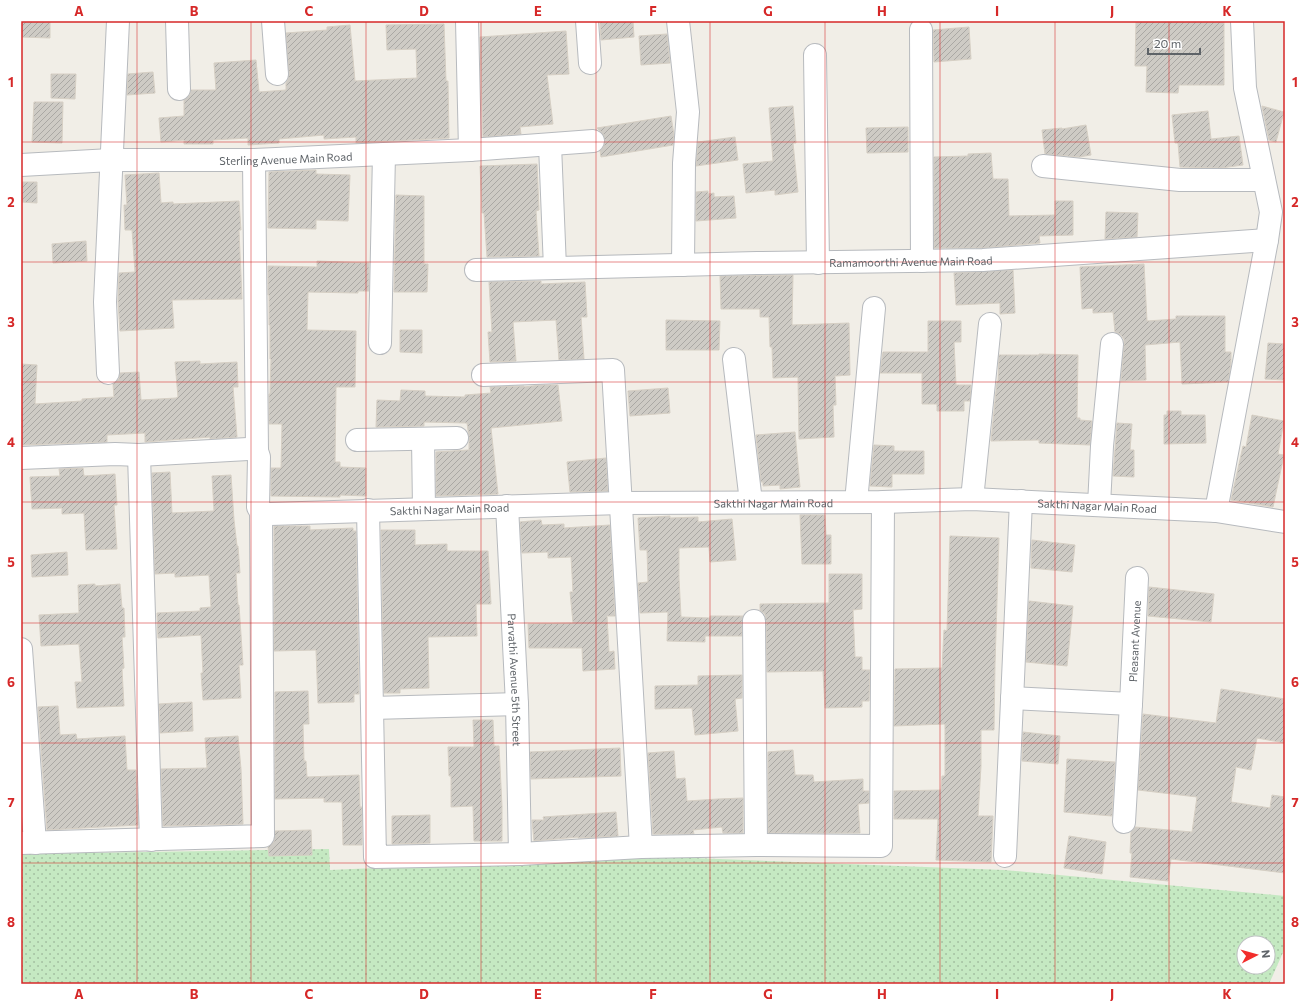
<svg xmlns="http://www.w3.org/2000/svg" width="1306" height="1005" viewBox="0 0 1306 1005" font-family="Commissioner,sans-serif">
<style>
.grass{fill:url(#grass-dots);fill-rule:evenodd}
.building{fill:url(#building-hatch);stroke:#d6cfc4}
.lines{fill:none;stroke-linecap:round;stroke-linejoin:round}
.minor-casing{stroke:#b7babe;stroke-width:24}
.minor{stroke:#fff;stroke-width:22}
.grid{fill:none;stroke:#d62828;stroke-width:1;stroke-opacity:0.55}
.labels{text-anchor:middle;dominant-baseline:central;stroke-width:3;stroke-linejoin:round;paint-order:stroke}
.street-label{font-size:11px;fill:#5e6368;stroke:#fff}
.neatline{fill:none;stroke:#d62828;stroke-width:1.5}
.grid-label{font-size:13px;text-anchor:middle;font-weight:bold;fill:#d62828}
</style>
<defs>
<pattern id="grass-dots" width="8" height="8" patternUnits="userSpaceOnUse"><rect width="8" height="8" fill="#c5e9c2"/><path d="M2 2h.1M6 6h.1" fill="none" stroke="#a3c0a1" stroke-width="1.8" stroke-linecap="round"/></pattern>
<pattern id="building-hatch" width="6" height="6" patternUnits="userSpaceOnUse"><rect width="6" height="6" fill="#cecbc5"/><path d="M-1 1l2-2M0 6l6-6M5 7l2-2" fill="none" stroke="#aaa8a4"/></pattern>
</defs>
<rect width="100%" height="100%" fill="#f1eee7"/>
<path class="grass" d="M 329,849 L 330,870 L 642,856 L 1004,870 L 1285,896 L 1285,948 L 1269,984 L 21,984 L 21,854 ZM 1244,943 L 1268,943 L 1268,967 L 1244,967 Z"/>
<g class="building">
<path d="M 21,21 L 50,21 L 50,38 L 21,37 Z"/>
<path d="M 600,21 L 633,21 L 634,37 L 601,40 Z"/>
<path d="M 1136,21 L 1224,21 L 1224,85 L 1179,85 L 1178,93 L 1146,92 L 1147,66 L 1135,66 Z"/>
<path d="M 444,24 L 446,81 L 448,81 L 449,138 L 356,143 L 356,137 L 324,139 L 324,135 L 279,139 L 279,143 L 248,145 L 248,138 L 213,140 L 213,144 L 184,144 L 184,140 L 161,142 L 159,118 L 184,116 L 184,100 L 190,95 L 191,90 L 216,90 L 214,63 L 256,60 L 259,92 L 286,90 L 286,83 L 288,79 L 289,73 L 286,33 L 327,30 L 327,27 L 350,25 L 355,81 L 417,78 L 416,49 L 387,50 L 386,25 Z"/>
<path d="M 969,27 L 971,59 L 934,62 L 933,30 Z"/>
<path d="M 566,31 L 569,74 L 547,75 L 553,124 L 520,127 L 521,134 L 483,137 L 480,37 Z"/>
<path d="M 667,34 L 670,63 L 641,65 L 639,36 Z"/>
<path d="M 153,72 L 155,93 L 127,95 L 128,74 Z"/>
<path d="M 51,74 L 76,74 L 75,99 L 51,98 Z"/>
<path d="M 34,102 L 63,102 L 62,143 L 32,142 Z"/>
<path d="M 793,106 L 796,143 L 793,143 L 798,192 L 775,195 L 775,190 L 746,193 L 743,164 L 773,161 L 769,108 Z"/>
<path d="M 1262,106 L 1284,112 L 1276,142 L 1269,140 Z"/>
<path d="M 1208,111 L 1211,139 L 1239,136 L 1243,165 L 1221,168 L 1180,167 L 1178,143 L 1175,143 L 1172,115 Z"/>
<path d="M 671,116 L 674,135 L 673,145 L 601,157 L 600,151 L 604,146 L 605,140 L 603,134 L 597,128 Z"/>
<path d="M 1086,125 L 1091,155 L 1079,157 L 1045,154 L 1042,130 L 1062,128 L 1062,129 Z"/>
<path d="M 908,127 L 908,152 L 867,153 L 866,128 Z"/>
<path d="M 735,137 L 738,160 L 696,166 L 698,142 Z"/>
<path d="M 991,153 L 993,179 L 1008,179 L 1009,216 L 1055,215 L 1055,201 L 1073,201 L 1073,235 L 1039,236 L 1040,243 L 982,248 L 934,248 L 934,157 L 968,156 L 968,154 Z"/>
<path d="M 537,164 L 539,210 L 536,211 L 539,256 L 487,257 L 484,213 L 482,213 L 480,166 Z"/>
<path d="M 316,170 L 316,174 L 350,175 L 348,221 L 316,220 L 316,229 L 268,228 L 269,172 Z"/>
<path d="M 159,173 L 161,203 L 173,202 L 173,204 L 239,201 L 241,230 L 239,230 L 242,299 L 172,300 L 174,328 L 120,331 L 118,301 L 119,273 L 135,272 L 132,230 L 125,230 L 124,205 L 127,205 L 125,175 Z"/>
<path d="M 21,182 L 37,182 L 37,203 L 21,202 Z"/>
<path d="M 708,191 L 708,194 L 714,193 L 714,197 L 734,196 L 736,218 L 696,221 L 696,192 Z"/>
<path d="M 396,195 L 424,196 L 424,264 L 428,264 L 427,292 L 394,292 Z"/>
<path d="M 1106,212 L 1138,213 L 1137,237 L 1105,239 Z"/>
<path d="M 86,241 L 87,261 L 53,263 L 52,244 Z"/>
<path d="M 317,261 L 369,263 L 369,291 L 358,291 L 358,293 L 308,292 L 307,330 L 356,331 L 355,387 L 336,387 L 335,462 L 340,462 L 340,467 L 366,468 L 366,496 L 340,495 L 340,497 L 271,496 L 271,468 L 281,468 L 282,424 L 269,424 L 269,394 L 270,394 L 271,359 L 270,359 L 270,325 L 269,325 L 269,295 L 268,295 L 268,266 L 317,267 Z"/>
<path d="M 1144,264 L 1147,321 L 1176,319 L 1176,316 L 1225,316 L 1225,352 L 1231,352 L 1231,363 L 1228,382 L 1182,384 L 1180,342 L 1145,345 L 1146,380 L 1121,381 L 1124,345 L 1124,339 L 1120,334 L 1115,332 L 1113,312 L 1093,313 L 1093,308 L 1082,309 L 1080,267 Z"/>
<path d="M 1013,270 L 1015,313 L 1000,314 L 1000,303 L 956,305 L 954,273 Z"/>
<path d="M 793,275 L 792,325 L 849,323 L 850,375 L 835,376 L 836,405 L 833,405 L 834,437 L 799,439 L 798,377 L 773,378 L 772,347 L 770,347 L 769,317 L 760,317 L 760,309 L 721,309 L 720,276 Z"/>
<path d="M 541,281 L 541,284 L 585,282 L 587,317 L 581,317 L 584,359 L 559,360 L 556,320 L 513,322 L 516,361 L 490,362 L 488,332 L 492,332 L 489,282 Z"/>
<path d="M 666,320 L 720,321 L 719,350 L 666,350 Z"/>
<path d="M 928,321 L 961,321 L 961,342 L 954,342 L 956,385 L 971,385 L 970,401 L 964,401 L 964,411 L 937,411 L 937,404 L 922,404 L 922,373 L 880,373 L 883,352 L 928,352 Z"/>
<path d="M 400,330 L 422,330 L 422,353 L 400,352 Z"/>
<path d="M 1268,343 L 1285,344 L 1285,380 L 1265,379 Z"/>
<path d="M 1039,354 L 1078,355 L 1077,418 L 1080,418 L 1080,420 L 1092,421 L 1090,445 L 1039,443 L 1039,440 L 991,441 L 997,381 L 998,381 L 999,355 L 1039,355 Z"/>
<path d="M 200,361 L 200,364 L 237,362 L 238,387 L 233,387 L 237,437 L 210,439 L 210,437 L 145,442 L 145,433 L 107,435 L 107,442 L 21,445 L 21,364 L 37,365 L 35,404 L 82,401 L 82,399 L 114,397 L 113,384 L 119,379 L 120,373 L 139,372 L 141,400 L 176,398 L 178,397 L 175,362 Z"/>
<path d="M 540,385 L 558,385 L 562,421 L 491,428 L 498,494 L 436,496 L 436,452 L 469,450 L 469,437 L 467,423 L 424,422 L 424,426 L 376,427 L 377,400 L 400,401 L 401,390 L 425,391 L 425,396 L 465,397 L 465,395 L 491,393 L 490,387 L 524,386 L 524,387 Z"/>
<path d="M 668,388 L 670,413 L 630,416 L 628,391 Z"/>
<path d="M 1167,411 L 1181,411 L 1181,415 L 1205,415 L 1206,443 L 1164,444 L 1164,415 L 1167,415 Z"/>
<path d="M 1252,415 L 1284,421 L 1278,454 L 1284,455 L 1273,507 L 1231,500 L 1243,446 L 1246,447 Z"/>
<path d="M 1117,423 L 1132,424 L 1130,450 L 1134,450 L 1134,477 L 1113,476 Z"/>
<path d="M 795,432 L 800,487 L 780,489 L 780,485 L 763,486 L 763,482 L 761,482 L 756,435 Z"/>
<path d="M 874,445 L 894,446 L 894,451 L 924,451 L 924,474 L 892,474 L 892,487 L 870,486 Z"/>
<path d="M 606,458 L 608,491 L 570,492 L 567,462 Z"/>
<path d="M 83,468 L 84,476 L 115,474 L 117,505 L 114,505 L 117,549 L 86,550 L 84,513 L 62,514 L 62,508 L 32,509 L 30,477 L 60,476 L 59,469 Z"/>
<path d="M 170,472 L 172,513 L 214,511 L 212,476 L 231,475 L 234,520 L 237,546 L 238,546 L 240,573 L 236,573 L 238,605 L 239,605 L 243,665 L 239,665 L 241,698 L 203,700 L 201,673 L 203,673 L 201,635 L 158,638 L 157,613 L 200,611 L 200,608 L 211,607 L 209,575 L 175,577 L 175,573 L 155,574 L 152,473 Z"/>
<path d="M 800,515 L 825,515 L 826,535 L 831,535 L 831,564 L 802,564 Z"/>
<path d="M 670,516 L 670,518 L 698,517 L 698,522 L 732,519 L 736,560 L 710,562 L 709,547 L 679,548 L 679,578 L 681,617 L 710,618 L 710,616 L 743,616 L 742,621 L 742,636 L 705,636 L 705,642 L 667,641 L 668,612 L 640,613 L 638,583 L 648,582 L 647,550 L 640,550 L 638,518 Z"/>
<path d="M 541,520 L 542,525 L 564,524 L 564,528 L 610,525 L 615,616 L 607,616 L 609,652 L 614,651 L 615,669 L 583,671 L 582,648 L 529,648 L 528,624 L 573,623 L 570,592 L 573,592 L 571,557 L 548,558 L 548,552 L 522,553 L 520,522 Z"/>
<path d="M 274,526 L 310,526 L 310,530 L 353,528 L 353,531 L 356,531 L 359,694 L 354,694 L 354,702 L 318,703 L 316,650 L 274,651 Z"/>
<path d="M 381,530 L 415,530 L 415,545 L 447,544 L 447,551 L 488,551 L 491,604 L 476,604 L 477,636 L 428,637 L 429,688 L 400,689 L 400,693 L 384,693 Z"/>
<path d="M 950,536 L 999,538 L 995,664 L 994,730 L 981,730 L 981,766 L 978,816 L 993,816 L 991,862 L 936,860 L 938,819 L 894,819 L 894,791 L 941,790 L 942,776 L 945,776 L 945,724 L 894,726 L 895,669 L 942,668 L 944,630 L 947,631 Z"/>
<path d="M 1032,540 L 1075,545 L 1072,572 L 1031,568 Z"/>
<path d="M 67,552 L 68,575 L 32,577 L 31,555 Z"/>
<path d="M 829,574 L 862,574 L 862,609 L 853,610 L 855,657 L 862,657 L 862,670 L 870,670 L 869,701 L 862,701 L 862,707 L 825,708 L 823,671 L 767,672 L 766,621 L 765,614 L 760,610 L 760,604 L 829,603 Z"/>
<path d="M 95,584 L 95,586 L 120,584 L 122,608 L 124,608 L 125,637 L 122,637 L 124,668 L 122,669 L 124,706 L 77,708 L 75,682 L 82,682 L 79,644 L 41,646 L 39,615 L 79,613 L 78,585 Z"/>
<path d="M 1149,587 L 1214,594 L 1211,622 L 1148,616 Z"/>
<path d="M 1029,601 L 1073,606 L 1067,666 L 1026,662 Z"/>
<path d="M 742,675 L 742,698 L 735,699 L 738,731 L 695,735 L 692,708 L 655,709 L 655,686 L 698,685 L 698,676 Z"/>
<path d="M 1221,689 L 1285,699 L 1285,743 L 1257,738 L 1251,770 L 1236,767 L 1231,802 L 1270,808 L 1272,795 L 1285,797 L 1285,873 L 1171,859 L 1168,881 L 1130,877 L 1132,853 L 1130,853 L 1131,832 L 1135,827 L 1192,832 L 1197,797 L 1138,790 L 1143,714 L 1216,723 Z"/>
<path d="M 308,691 L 309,724 L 303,724 L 304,761 L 306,761 L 307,777 L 359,775 L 360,807 L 362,807 L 362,845 L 343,845 L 342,802 L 324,802 L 324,798 L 275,799 L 275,692 Z"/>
<path d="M 192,702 L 193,731 L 160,733 L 159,704 Z"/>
<path d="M 58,706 L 60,735 L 76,734 L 77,739 L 125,736 L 127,770 L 136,770 L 138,825 L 47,830 L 38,707 Z"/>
<path d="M 473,720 L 493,720 L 494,746 L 499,746 L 502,806 L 502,841 L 474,841 L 473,806 L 451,807 L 451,776 L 449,776 L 448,747 L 474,747 Z"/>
<path d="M 1023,732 L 1060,736 L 1058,764 L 1022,761 Z"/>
<path d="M 238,736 L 241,769 L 243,824 L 163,826 L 161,769 L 207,768 L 205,738 Z"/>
<path d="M 620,748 L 621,776 L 531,779 L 530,752 Z"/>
<path d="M 793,750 L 795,775 L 813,775 L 814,782 L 863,779 L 863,791 L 869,791 L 869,803 L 858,804 L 860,833 L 768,833 L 768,752 Z"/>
<path d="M 674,751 L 676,779 L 685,778 L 687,801 L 718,799 L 743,798 L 743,833 L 723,833 L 722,827 L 693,830 L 694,834 L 653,834 L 648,753 Z"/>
<path d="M 1067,759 L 1115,762 L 1112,816 L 1064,812 Z"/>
<path d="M 616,812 L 618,836 L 578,838 L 578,837 L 534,841 L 532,820 L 544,820 L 543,817 Z"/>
<path d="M 430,815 L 430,843 L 392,844 L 392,816 Z"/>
<path d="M 311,830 L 312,855 L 269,856 L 268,847 L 274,842 L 275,831 Z"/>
<path d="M 1069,836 L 1106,842 L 1102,874 L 1064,868 Z"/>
</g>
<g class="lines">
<g class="minor-casing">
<g id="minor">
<path d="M 177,21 L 179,89"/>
<path d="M 273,21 L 277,74"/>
<path d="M 467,21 L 470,150"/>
<path d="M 587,21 L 590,63"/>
<path d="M 678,21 L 688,112 L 684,163 L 683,265"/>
<path d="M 921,30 L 922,261"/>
<path d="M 815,55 L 818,263"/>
<path d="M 550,145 L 555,268"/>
<path id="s1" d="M 21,165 L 111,160 L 254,160 L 470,150 L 593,141"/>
<path d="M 1043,166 L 1180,180 L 1264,180"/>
<path id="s2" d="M 476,270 L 757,263 L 983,260 L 1267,240"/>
<path d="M 380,343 L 384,154"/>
<path d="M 734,359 L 751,502"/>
<path d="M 108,373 L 105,302 L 118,21"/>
<path d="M 483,375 L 613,370 L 641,847"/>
<path d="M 423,439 L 424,509"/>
<path d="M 357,440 L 457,438"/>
<path d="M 139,455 L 151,840"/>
<path d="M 21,458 L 115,454 L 139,455 L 248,449 L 253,449 L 257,451"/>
<path d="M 972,499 L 990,324"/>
<path d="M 856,502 L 874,308"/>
<path d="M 1099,505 L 1102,446 L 1112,344"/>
<path id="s3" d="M 507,506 L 517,704 L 520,854"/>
<path d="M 368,510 L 375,857 L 520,854 L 641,847 L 756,845 L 881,846 L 883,502"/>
<path d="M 1216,511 L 1267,240 L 1271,212 L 1245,88 L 1242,21"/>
<path id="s4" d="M 261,512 L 265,514 L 270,514 L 621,503 L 883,502 L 972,499 L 1216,511 L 1285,522"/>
<path d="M 754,621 L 756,845"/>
<path d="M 21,649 L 35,843"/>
<path id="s5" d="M 1012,698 L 1131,704 L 1137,578"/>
<path d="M 372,708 L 517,704"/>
<path d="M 1124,822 L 1131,704"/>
<path d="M 21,843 L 263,836 L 261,512 L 258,507 L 259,457 L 257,451 L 254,160"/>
<path d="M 1005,856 L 1021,501"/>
</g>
</g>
<use href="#minor" class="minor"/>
</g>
<path class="grid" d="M 137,21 L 137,984M 251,21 L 251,984M 366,21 L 366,984M 481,21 L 481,984M 596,21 L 596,984M 710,21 L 710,984M 825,21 L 825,984M 940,21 L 940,984M 1055,21 L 1055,984M 1169,21 L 1169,984M 21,142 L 1285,142M 21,262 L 1285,262M 21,382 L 1285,382M 21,502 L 1285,502M 21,623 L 1285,623M 21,743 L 1285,743M 21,863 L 1285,863"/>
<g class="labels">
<g class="street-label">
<text stroke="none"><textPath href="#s1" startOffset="265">Sterling Avenue Main Road</textPath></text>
<text stroke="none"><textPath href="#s2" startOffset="435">Ramamoorthi Avenue Main Road</textPath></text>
<text stroke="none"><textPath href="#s4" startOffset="513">Sakthi Nagar Main Road</textPath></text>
<text stroke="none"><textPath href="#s4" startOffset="837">Sakthi Nagar Main Road</textPath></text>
<text stroke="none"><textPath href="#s4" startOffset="189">Sakthi Nagar Main Road</textPath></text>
<text stroke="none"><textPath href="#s5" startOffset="182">Pleasant Avenue</textPath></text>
<text stroke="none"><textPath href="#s3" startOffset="174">Parvathi Avenue 5th Street</textPath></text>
</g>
</g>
<rect width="1306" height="1005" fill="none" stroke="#ffffff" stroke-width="44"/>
<g transform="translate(1256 955) rotate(84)"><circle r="19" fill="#ffffff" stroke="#bfc1c3"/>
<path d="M0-3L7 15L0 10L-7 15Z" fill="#f22d2b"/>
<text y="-6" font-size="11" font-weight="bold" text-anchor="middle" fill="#5e6368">N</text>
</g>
<path d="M1148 48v6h52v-6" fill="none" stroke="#5e6368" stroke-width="2"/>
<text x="1154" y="48" font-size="12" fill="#5e6368" stroke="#ffffff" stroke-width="3" paint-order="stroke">20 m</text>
<rect x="22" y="22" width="1262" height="961" class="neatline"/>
<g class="grid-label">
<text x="79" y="16">A</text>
<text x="194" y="16">B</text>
<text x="309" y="16">C</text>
<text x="424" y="16">D</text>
<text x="538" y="16">E</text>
<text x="653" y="16">F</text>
<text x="768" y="16">G</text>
<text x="882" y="16">H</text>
<text x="997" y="16">I</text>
<text x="1112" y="16">J</text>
<text x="1227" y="16">K</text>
<text x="11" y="87">1</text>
<text x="1295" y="87">1</text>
<text x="11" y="207">2</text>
<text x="1295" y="207">2</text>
<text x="11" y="327">3</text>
<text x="1295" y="327">3</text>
<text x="11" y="447">4</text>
<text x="1295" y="447">4</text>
<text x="11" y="567">5</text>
<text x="1295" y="567">5</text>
<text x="11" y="687">6</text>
<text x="1295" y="687">6</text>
<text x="11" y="807">7</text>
<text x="1295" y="807">7</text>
<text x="11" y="927">8</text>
<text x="1295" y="927">8</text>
<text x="79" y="999">A</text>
<text x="194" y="999">B</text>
<text x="309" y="999">C</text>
<text x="424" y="999">D</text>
<text x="538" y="999">E</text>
<text x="653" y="999">F</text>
<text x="768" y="999">G</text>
<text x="882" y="999">H</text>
<text x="997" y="999">I</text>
<text x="1112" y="999">J</text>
<text x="1227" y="999">K</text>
</g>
</svg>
